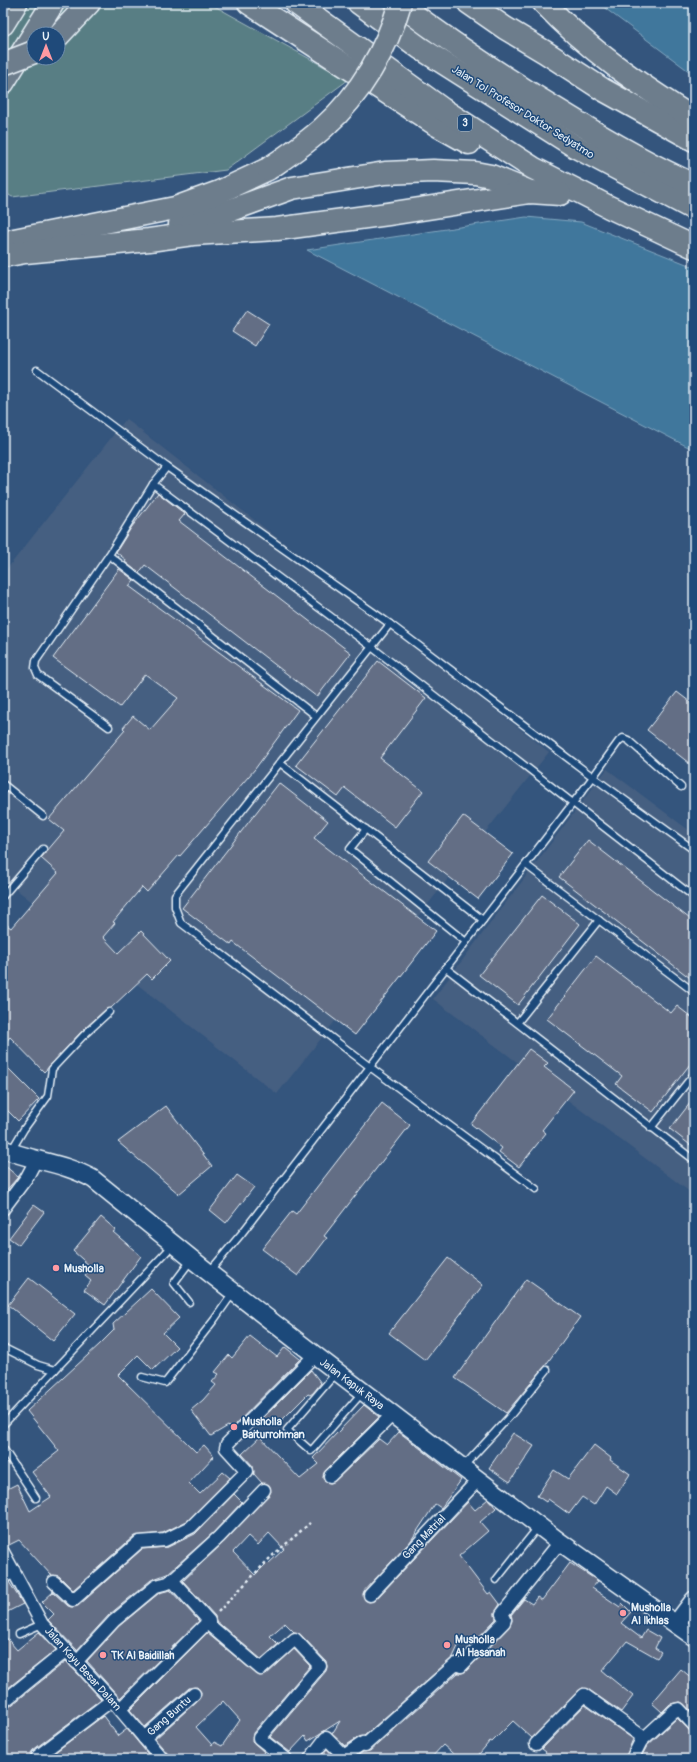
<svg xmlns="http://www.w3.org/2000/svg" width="697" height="1762" viewBox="0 0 697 1762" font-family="Pangolin,sans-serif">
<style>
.built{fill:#455f81}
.green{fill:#587e84;stroke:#a0b8be;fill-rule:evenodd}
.water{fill:#40779c;stroke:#83a8c1}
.building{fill:#646e85;stroke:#e8f1f8;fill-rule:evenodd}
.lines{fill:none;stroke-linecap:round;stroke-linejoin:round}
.lane-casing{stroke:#e8f1f8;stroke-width:9}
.street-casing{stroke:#e8f1f8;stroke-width:15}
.secondary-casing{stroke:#e8f1f8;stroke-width:20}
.highway-casing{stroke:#e8f1f8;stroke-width:25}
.path{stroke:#e8f1f8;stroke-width:2.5;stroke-dasharray:3 3;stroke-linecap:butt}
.lane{stroke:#1f4a7a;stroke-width:6}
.street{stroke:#1f4a7a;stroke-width:12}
.secondary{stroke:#1f4a7a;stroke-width:17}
.highway{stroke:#6d7d8c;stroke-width:22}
.highway-bridge-casing{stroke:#e8f1f8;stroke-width:25;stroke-linecap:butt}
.highway-bridge{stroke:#6d7d8c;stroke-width:22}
.poi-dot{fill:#ff9aa2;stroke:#1f4a7a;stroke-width:1.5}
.labels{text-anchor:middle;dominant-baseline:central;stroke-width:3;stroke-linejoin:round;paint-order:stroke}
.shield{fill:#1f4a7a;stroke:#acbfd2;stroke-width:1}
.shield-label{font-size:10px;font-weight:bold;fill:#e8f1f8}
.street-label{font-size:11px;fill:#e8f1f8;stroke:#1f4a7a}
.poi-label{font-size:11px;font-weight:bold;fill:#e8f1f8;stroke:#1f4a7a;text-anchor:start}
</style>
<rect width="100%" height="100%" fill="#34557d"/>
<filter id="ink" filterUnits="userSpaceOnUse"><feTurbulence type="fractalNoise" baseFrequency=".025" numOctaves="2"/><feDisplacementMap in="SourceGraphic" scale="8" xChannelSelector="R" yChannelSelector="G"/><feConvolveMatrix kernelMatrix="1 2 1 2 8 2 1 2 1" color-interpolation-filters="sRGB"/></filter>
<g filter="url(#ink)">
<g class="built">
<path d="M 126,419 L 549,752 L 277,1094 L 3,879 L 3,574 Z"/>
<path d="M 607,769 L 694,834 L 694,1195 L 433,999 Z"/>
</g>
<path class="green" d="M 3,3 L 209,3 L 348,80 L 226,170 L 12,197 L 3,191 ZM 34,34 L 58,34 L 58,58 L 34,58 Z"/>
<g class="water">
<path d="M 598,3 L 691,3 L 694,5 L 694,75 Z"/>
<path d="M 526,217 L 581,222 L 694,267 L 694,450 L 307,250 Z"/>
</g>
<g class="building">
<path d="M 247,310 L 269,324 L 255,346 L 232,331 Z"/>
<path d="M 158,493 L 185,514 L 179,521 L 351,653 L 317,697 L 145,565 L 139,573 L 125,562 L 126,560 L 116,552 L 131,528 Z"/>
<path d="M 119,569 L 134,580 L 129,586 L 298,710 L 255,769 L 180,856 L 179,855 L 147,892 L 142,887 L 113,922 L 115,923 L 103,937 L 118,953 L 141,931 L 170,961 L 152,979 L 147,974 L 111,1008 L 106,1009 L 81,1032 L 44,1072 L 10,1037 L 3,1045 L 3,922 L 11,928 L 58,873 L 41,858 L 64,831 L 49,819 L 125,730 L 123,728 L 133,716 L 150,730 L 178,698 L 145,674 L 120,707 L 53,658 Z"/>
<path d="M 378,661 L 426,698 L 380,758 L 423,791 L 395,827 L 345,788 L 338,797 L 296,765 Z"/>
<path d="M 677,692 L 694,705 L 694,767 L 647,730 Z"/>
<path d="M 279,783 L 328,821 L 314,838 L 436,931 L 355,1035 L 233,942 L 231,945 L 182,908 Z"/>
<path d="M 463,816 L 513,854 L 478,899 L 428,861 Z"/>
<path d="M 588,840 L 694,922 L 694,981 L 559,877 Z"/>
<path d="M 542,895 L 580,924 L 518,1005 L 479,975 Z"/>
<path d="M 596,956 L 671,1013 L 677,1006 L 694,1019 L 694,1059 L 653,1112 L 616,1084 L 622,1076 L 547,1019 Z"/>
<path d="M 529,1049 L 548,1063 L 544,1067 L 574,1090 L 542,1130 L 546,1133 L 519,1167 L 499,1152 L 502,1148 L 471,1124 Z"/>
<path d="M 3,1063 L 39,1099 L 18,1121 L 3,1106 Z"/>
<path d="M 694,1098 L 694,1148 L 670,1129 Z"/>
<path d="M 382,1103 L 410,1125 L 324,1236 L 327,1238 L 298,1276 L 262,1249 L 292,1211 L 296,1214 Z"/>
<path d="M 166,1106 L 212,1166 L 179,1194 L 118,1142 Z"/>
<path d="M 3,1164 L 18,1177 L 3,1194 Z"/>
<path d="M 237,1175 L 254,1187 L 226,1223 L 210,1210 Z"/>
<path d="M 34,1205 L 44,1212 L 19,1245 L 9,1238 Z"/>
<path d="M 101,1217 L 116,1230 L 113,1232 L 141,1256 L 105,1305 L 84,1290 L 91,1281 L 85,1276 L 91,1267 L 73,1251 Z"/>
<path d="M 448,1258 L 483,1285 L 425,1360 L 389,1333 Z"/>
<path d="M 29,1278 L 75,1314 L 53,1341 L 8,1305 Z"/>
<path d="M 526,1279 L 580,1317 L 545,1366 L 506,1413 L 455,1378 Z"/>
<path d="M 151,1289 L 179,1318 L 163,1333 L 177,1347 L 153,1370 L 138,1355 L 118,1375 L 196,1452 L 204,1445 L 214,1456 L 189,1483 L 200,1494 L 223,1472 L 230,1478 L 187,1521 L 163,1533 L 134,1536 L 73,1590 L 59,1576 L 51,1575 L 19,1540 L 7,1546 L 3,1545 L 3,1491 L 17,1484 L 30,1511 L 51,1497 L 32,1472 L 59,1451 L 27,1411 L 100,1344 L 114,1330 L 113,1324 Z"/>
<path d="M 250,1336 L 277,1357 L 285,1347 L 300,1359 L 231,1429 L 228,1426 L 211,1436 L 191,1410 L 203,1400 L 216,1385 L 212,1382 L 219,1374 L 215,1372 L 229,1355 L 232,1358 Z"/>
<path d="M 311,1370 L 321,1383 L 313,1393 L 310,1395 L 308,1394 L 281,1421 L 278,1418 L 270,1426 L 262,1419 Z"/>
<path d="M 364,1405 L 379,1417 L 325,1471 L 323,1477 L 325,1482 L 331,1483 L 335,1481 L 379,1439 L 387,1445 L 399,1432 L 461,1480 L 441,1508 L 435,1504 L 410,1542 L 365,1590 L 363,1594 L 365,1600 L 369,1602 L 375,1600 L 468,1502 L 475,1510 L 488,1499 L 496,1508 L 480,1522 L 488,1531 L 459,1556 L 488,1594 L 491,1592 L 500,1604 L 495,1613 L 496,1619 L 470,1646 L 461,1640 L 453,1657 L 364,1736 L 359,1737 L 345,1746 L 332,1734 L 340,1721 L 308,1741 L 305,1736 L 290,1752 L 270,1737 L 326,1671 L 327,1667 L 326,1661 L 300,1634 L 294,1632 L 285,1623 L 270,1636 L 278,1644 L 261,1659 L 216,1621 L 215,1616 L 183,1581 L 224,1542 L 271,1492 L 269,1485 L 262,1483 L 254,1474 L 253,1466 L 242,1454 L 260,1437 L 300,1479 L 319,1464 L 313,1458 ZM 269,1533 L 284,1549 L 268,1564 L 267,1563 L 255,1575 L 233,1552 L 248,1536 L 258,1545 Z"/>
<path d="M 513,1433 L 534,1446 L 510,1482 L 489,1468 Z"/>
<path d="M 594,1445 L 611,1458 L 610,1460 L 630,1474 L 617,1494 L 606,1486 L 594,1505 L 582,1497 L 569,1514 L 548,1499 L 546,1502 L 537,1496 L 554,1470 L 568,1479 Z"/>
<path d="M 234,1494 L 242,1502 L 214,1532 L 167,1574 L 151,1580 L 109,1615 L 77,1650 L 48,1620 L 54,1614 L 42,1602 L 53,1592 L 68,1606 L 71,1607 L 78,1606 L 142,1549 L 168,1547 L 195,1534 Z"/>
<path d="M 570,1563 L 598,1581 L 592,1588 L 620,1607 L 622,1603 L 631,1612 L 621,1623 L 641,1638 L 646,1630 L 660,1638 L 655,1648 L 661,1652 L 657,1658 L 627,1641 L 602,1671 L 633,1696 L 621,1712 L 588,1689 L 582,1688 L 532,1738 L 513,1721 L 492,1742 L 490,1741 L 475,1759 L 459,1759 L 443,1745 L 430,1759 L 353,1759 L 363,1752 L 370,1751 L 458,1673 L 462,1673 L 466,1671 L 509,1627 L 512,1621 L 511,1615 L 524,1599 L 532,1604 L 537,1597 L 542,1600 Z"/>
<path d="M 9,1582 L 23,1604 L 3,1614 L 3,1584 Z"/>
<path d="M 170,1590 L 199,1621 L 120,1698 L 87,1661 L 119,1626 L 159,1593 Z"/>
<path d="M 39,1632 L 56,1650 L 3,1692 L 3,1634 L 17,1650 Z"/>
<path d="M 207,1633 L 259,1676 L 266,1675 L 294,1649 L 310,1666 L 253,1733 L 252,1741 L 264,1752 L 259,1759 L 169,1759 L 168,1754 L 155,1739 L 199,1699 L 201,1692 L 197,1687 L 189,1688 L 145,1727 L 130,1710 ZM 223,1701 L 240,1720 L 222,1746 L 214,1742 L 212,1745 L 196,1727 Z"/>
<path d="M 66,1661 L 101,1699 L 33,1750 L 31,1753 L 31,1759 L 3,1759 L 3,1709 L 8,1708 Z"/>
<path d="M 681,1669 L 694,1680 L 694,1714 L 681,1702 L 670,1704 L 662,1712 L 652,1703 Z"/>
<path d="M 585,1705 L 633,1739 L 625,1759 L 541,1759 L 546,1752 L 542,1749 Z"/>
<path d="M 103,1716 L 118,1736 L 127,1729 L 152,1759 L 46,1759 Z"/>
<path d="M 677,1718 L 689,1730 L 694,1732 L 694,1759 L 640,1759 L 647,1746 Z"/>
<path d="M 327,1749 L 336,1759 L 319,1759 Z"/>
</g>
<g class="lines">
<g class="lane-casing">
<g id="lane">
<path d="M 37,370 L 167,467 L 390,624 L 593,777 L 694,850"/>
<path d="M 153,484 L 373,648 L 694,897"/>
<path d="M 109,555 L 316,716"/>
<path d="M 390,624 L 175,895 L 175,907 L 181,923 L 370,1067 L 536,1189"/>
<path d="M 109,727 L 38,675 L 35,668 L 36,661 L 109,555 L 153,484 L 167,467"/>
<path d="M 280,763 L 483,920"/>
<path d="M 3,784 L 43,816"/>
<path d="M 366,829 L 350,849 L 466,942"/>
<path d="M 526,865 L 694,992"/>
<path d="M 3,896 L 43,849"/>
<path d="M 446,968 L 694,1160"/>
<path d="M 518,1022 L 599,920"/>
<path d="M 651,1128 L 694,1074"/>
<path d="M 11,1151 L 24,1129 L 48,1096 L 52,1069 L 84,1035 L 109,1012"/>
<path d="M 210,1271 L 242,1233 L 593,777 L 619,741 L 623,738 L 628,740 L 681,787"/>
<path d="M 189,1302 L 174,1283 L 192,1259"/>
<path d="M 3,1349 L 6,1349 L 38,1365 L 55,1370"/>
<path d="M 336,1373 L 287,1430 L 311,1451 L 362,1393"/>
<path d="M 142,1377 L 165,1383 L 214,1320 L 233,1293"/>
<path d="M 3,1425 L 173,1245"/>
<path d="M 3,1448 L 36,1498"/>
<path d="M 463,1467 L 510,1416 L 547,1370"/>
<path d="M 496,1580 L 538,1527"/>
<path d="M 19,1634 L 42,1624"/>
</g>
</g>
<g class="street-casing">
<g id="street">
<path d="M 3,1209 L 27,1177 L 36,1160"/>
<path d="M 330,1476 L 393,1414"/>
<path d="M 3,1552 L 42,1624 L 112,1700 L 162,1759"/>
<path d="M 3,1577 L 14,1571"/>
<path d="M 54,1582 L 73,1600 L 139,1542 L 165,1540 L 191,1527 L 247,1471 L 226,1448 L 227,1444 L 315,1355"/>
<path d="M 370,1595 L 478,1480"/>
<path d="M 207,1623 L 261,1669 L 295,1639 L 320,1666 L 259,1738 L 286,1759"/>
<path d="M 76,1662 L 114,1621 L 156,1586 L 168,1583 L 172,1580 L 219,1537 L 264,1490"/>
<path d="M 3,1702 L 66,1651"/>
<path d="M 120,1709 L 209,1621 L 172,1580"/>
<path d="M 144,1738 L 194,1694"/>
<path d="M 641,1741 L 675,1710 L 679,1709 L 694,1725"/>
<path d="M 536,1744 L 584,1695 L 640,1735 L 641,1741 L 632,1759"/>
<path d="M 38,1756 L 112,1700"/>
<path d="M 310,1759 L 326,1738 L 344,1756 L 363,1743 L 365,1745 L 456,1664 L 461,1666 L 504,1622 L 505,1619 L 502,1614 L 560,1542"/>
</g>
</g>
<g class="secondary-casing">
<g id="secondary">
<path d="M 3,1149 C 33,1161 65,1163 93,1179 L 208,1272 L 315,1355 L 560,1542 L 694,1637"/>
<path d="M 676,1624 L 694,1600"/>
</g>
</g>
<g class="highway-casing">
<g id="highway">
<path d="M 249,3 L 437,125 L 469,143"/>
<path d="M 296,3 L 442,109 L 533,168 L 609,207 L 694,247"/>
<path d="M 359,3 L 420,48 L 576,147 L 694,209"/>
<path d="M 398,3 C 451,43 507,80 564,114 C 606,140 649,165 694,185"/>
<path d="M 469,3 L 505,28 L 545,52 L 602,89 L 694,140"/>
<path d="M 544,3 C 588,50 640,85 694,119"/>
<path d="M 3,24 L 16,3"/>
<path d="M 58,36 L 89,3"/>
<path d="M 3,83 L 53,3"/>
<path d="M 180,224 L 214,216 L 292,188 L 385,173 L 433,171 L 475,173 L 491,176 L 530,192"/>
<path d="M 14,240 L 175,208 L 219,192 L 268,169"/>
<path d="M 3,256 L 25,252 L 149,240 L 193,234 L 277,229 L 388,214 L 530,192 L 560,194"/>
</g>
</g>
<path class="path" d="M 218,1612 L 271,1557 L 310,1523"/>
<use href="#lane" class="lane"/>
<use href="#street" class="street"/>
<use href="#secondary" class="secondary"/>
<use href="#highway" class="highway"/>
<g class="highway-bridge-casing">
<g id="highway-bridge">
<path d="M 3,64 L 34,52"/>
<path d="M 268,169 C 287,156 307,143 324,127 C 360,95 387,49 400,3"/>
</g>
</g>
<use href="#highway-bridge" class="highway-bridge"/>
</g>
</g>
<g class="poi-dot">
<circle cx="56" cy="1268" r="4"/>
<circle cx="234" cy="1427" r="4"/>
<circle cx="623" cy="1613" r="4"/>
<circle cx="447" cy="1645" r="4"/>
<circle cx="103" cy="1655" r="4"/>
</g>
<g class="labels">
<rect class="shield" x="458" y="115" width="14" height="16" rx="3"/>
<g class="shield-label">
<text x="465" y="123">3</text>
</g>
<g class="street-label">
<text transform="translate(523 112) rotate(32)">Jalan Tol Profesor Doktor Sedyatmo</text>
<text transform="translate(352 1384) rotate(37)">Jalan Kapuk Raya</text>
<text transform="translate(424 1537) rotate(-46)">Gang Matrial</text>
<text transform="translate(83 1669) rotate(48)">Jalan Kayu Besar Dalam</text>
<text transform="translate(169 1716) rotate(-41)">Gang Buntu</text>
</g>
<g class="poi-label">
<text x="64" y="1268">Musholla</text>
<text x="242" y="1421">Musholla<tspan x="242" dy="13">Baiturrohman</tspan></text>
<text x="631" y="1607">Musholla<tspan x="631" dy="13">Al Ikhlas</tspan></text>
<text x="455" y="1639">Musholla<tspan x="455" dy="13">Al Hasanah</tspan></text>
<text x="111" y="1655">TK Al Baidillah</text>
</g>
</g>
<rect width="697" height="1762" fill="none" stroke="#1f4a7a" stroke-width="16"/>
<rect x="8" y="8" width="681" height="1746" fill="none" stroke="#e8f1f8" stroke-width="1.5" filter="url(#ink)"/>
<g transform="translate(46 46)"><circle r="19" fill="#1f4a7a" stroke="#6f8dac"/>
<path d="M0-3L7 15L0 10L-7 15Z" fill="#ff9aa2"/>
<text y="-6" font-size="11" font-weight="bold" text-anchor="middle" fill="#e8f1f8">U</text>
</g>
</svg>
